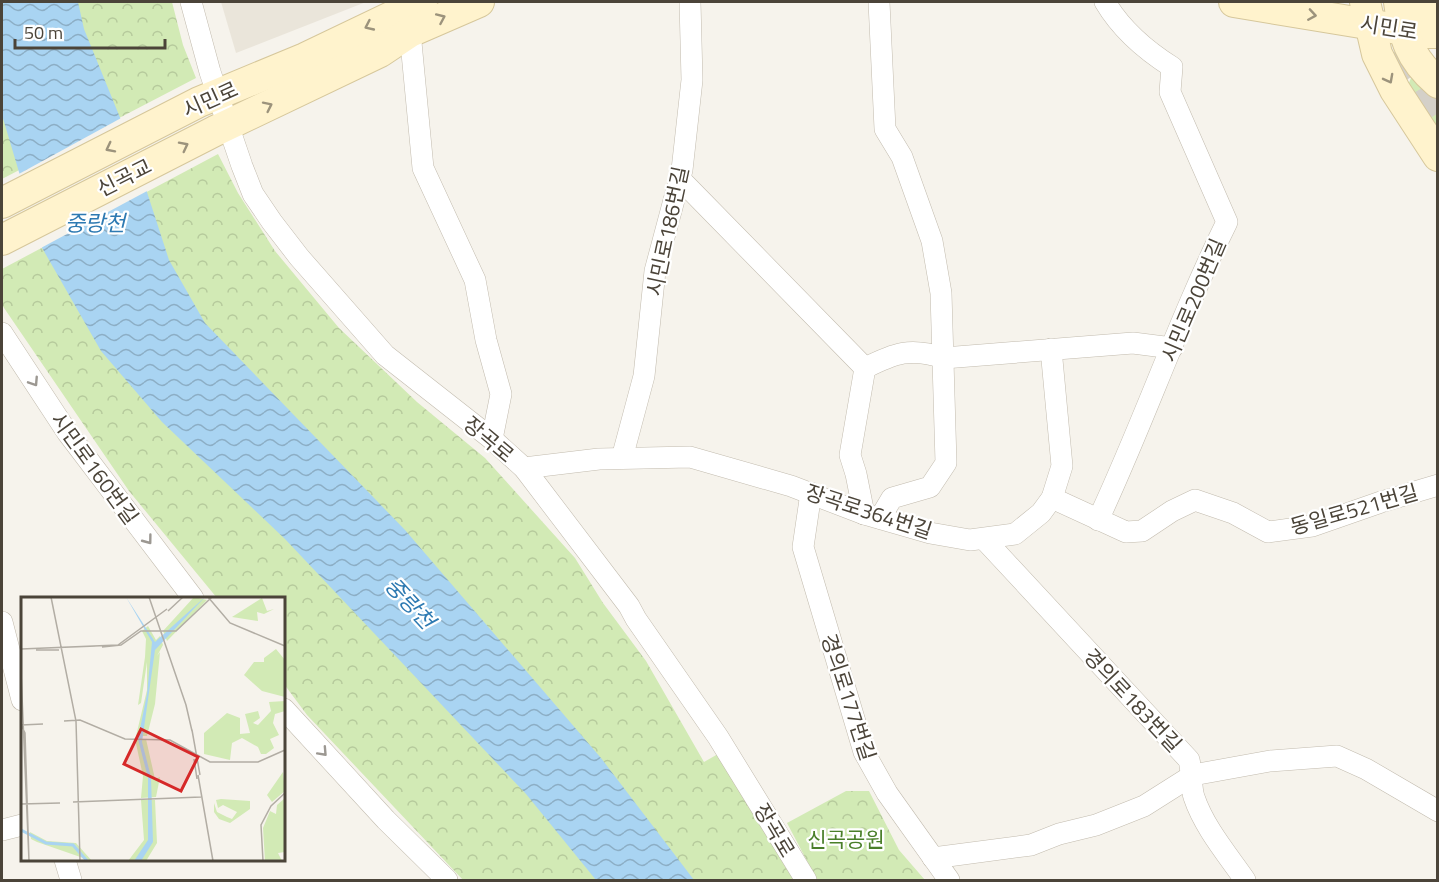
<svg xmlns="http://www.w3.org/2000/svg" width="1439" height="882" viewBox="0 0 1439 882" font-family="'Titillium Web','Noto Sans KR',sans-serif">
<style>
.residential{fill:#eae5da}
.grass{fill:url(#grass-tufts)}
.park{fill:url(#park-crowns)}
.water{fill:url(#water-waves)}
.pier{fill:#f6f3ec}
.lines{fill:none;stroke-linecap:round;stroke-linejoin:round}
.secondary-tunnel{stroke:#d4d0c8;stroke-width:30;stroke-dasharray:30 15;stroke-linecap:butt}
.street-casing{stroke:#c2bbae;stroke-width:22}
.secondary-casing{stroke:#d6c79b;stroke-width:32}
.street{stroke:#fff;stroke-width:21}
.secondary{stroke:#fff3cd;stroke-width:30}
.oneway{stroke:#9c937c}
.oneway2{stroke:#9c9892}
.labels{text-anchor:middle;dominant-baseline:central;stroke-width:4.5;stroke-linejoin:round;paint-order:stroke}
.street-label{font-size:21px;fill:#4b4439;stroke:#fff}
.park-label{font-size:21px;fill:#4a7f2a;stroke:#fff}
.water-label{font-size:22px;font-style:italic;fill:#2e7ab2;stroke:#fff}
.inset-river{fill:none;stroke:#a9d4f2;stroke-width:3}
.inset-road{fill:none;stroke:#b2ada4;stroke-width:1.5}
.view{fill:#d62828;fill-opacity:0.15;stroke:#d62828;stroke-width:3}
.inset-edge{fill:none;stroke:#4b4439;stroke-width:3}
</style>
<defs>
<pattern id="grass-tufts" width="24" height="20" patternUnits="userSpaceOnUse" patternTransform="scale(1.5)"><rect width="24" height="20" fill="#d2eab5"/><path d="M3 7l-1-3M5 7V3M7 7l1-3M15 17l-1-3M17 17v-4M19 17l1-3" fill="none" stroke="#b6ca9c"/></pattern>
<pattern id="park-crowns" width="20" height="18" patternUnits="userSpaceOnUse" patternTransform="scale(1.5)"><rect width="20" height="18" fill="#d2eab5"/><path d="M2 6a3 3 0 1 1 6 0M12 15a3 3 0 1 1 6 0" fill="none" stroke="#b6ca9c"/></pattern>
<pattern id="water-waves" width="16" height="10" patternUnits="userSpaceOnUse" patternTransform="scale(1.5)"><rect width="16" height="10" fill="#a9d4f2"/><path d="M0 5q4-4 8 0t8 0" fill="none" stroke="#8caec5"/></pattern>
</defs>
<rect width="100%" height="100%" fill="#f6f3ec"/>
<path class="residential" d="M 221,2 L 366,2 L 236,53 Z"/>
<path class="grass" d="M 1414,77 L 1437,95 L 1437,135 L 1408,85 L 1411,78 Z"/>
<g class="park">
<path d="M 2,2 L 172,2 L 183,45 L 196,78 L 2,179 Z"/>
<path d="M 218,154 L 238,193 L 275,251 L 339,328 L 417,402 L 485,458 L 575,558 L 603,603 L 646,661 L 704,762 L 718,754 L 794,880 L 463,880 L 307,715 L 284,684 L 284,598 L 217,598 L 129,491 L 2,305 L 2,269 Z"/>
<path d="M 846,791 L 869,791 L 899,850 L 925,880 L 817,880 L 787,823 Z"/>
</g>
<path class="water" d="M 2,2 L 78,2 L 84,29 L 134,152 L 169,260 L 205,323 L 405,530 L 601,758 L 694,880 L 596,880 L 526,794 L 285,539 L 162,422 L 101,351 L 41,246 L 2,115 Z"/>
<path class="pier" d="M 123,117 L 149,190 L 39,249 L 17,175 Z"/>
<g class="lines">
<path class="secondary-tunnel" d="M 1398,50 L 1438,117"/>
<g class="street-casing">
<g id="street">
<path d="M 191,2 L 210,72 L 242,166 L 253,194 L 272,222 L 299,257 L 385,355 L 492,439 L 524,468 L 629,606 L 636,619 L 718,737 L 806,880"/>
<path d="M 879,2 L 885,129 L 902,157 L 932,241 L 941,293 L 946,463 L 930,487 L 892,498 L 880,518"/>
<path d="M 410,32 L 423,168 L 475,280 L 486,340 L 501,394 L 492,439"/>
<path d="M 680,179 L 865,368 L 850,455 L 856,474 L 864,514"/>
<path d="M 2,333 L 67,432 L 193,598"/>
<path d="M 865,368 C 895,353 910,347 944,358 L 1133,343 L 1172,348"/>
<path d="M 622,458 L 644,376 L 655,271 L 682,170 L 692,80 L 690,2"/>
<path d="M 524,468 L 599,459 L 690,457 L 791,486 L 864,514 L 930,533 L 970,540 L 1015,534 L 1041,513 L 1052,498 L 1062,466 L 1051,349"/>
<path d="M 811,493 L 803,547 L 864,752 L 887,793 L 949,880"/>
<path d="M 1052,498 L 1126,532 L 1142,531 L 1172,511 L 1195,500 L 1233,513 L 1268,532 L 1312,526 L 1381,502 L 1438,485"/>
<path d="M 1098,520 C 1144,422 1179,319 1227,222 L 1170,92 L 1172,67 C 1145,50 1121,29 1105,2"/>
<path d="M 984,539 L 1189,760 C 1192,771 1191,789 1194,797 C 1204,827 1227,854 1245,880"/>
<path d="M 2,622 L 22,700"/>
<path d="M 284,709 L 386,820 L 447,880"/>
<path d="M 2,830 L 22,825"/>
<path d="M 933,858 L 1031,845 L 1059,834 L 1096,825 L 1144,806 L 1193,775 L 1270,761 L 1337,756 L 1366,769 L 1438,811"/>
<path d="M 65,860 L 71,880"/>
</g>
</g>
<g class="secondary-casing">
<g id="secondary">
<path d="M 1234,2 L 1422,33 L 1438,33"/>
<path d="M 1365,2 L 1377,54 L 1395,90 L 1438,156"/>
<path d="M 1399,2 C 1404,38 1409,58 1438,83"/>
<path d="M 1410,2 L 1438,5"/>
<path d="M 2,203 L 199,102 L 305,58 L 422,2"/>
<path d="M 2,240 L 215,131 L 380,52 L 410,32 L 479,2"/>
</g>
</g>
<use href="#street" class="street"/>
<use href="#secondary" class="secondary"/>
</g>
<defs><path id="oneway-chevron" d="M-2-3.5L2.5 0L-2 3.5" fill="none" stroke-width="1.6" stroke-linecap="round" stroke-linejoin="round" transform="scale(1.5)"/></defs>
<g class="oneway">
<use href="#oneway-chevron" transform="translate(1312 15) rotate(9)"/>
<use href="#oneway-chevron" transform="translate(441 18) rotate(-24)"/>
<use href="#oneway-chevron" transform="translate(369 26) rotate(155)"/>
<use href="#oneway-chevron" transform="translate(1389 79) rotate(62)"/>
<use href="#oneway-chevron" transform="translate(268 106) rotate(-26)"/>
<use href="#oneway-chevron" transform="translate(184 146) rotate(-27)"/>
<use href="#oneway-chevron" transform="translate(110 148) rotate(153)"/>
</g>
<g class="oneway2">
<use href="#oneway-chevron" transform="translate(34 382) rotate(57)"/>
<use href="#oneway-chevron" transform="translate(148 540) rotate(53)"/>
<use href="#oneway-chevron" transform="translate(323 752) rotate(47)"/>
</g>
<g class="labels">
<g class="street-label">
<text transform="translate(1389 27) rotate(9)">시민로</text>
<text transform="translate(210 99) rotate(-24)">시민로</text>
<text transform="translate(124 177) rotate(-27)">신곡교</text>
<text transform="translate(667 231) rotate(-78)">시민로186번길</text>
<text transform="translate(1193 300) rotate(-67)">시민로200번길</text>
<text transform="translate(489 439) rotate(40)">장곡로</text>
<text transform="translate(95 468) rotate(54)">시민로160번길</text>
<text transform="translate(1354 509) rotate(-16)">동일로521번길</text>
<text transform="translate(869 511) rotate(18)">장곡로364번길</text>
<text transform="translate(849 697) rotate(72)">경의로177번길</text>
<text transform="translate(1133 700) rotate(47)">경의로183번길</text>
<text transform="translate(775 830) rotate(59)">장곡로</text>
</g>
<g class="park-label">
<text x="846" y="839">신곡공원</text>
</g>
<g class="water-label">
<text x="95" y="223">중랑천</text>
<text transform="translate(410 603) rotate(47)">중랑천</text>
</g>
</g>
<g transform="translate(21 597)">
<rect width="264" height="264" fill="#f6f3ec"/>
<path d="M 255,52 L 264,63 L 264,100 L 241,94 L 223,78 L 233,65 L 243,65 L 243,61 ZM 264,104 L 264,114 L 254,117 L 252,126 L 258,138 L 249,142 L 253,151 L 245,157 L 240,157 L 237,150 L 221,141 L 211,146 L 209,163 L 183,157 L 183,136 L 206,116 L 219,121 L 219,137 L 229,136 L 224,117 L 237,114 L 239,121 L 232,126 L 237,128 L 250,114 L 248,105 ZM 262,175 L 264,194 L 251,205 L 246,198 ZM 264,201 L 264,255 L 257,256 L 261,264 L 244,264 L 242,231 L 249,214 L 255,217 L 256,208 ZM 200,202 L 229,204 L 229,212 L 209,226 L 198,222 L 193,215 L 193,206 L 196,215 L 206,220 L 211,222 L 216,215 L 202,208 L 197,211 L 195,203 Z" fill="#d2eab5"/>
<path d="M 173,0 L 186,3 L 146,44 L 142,34 ZM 241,1 L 246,14 L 253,12 L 243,17 L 236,15 L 237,24 L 211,20 ZM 127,29 L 135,43 L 139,39 L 142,48 L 136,59 L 139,55 L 134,107 L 126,139 L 115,139 L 126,93 L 126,65 L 120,106 L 117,108 L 124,60 L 125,42 L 121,34 ZM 114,142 L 125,142 L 134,182 L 139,180 L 135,200 L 120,201 L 122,179 ZM 120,203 L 134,203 L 136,246 L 125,264 L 107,264 L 123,243 ZM 9,235 L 26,244 L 55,246 L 71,264 L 16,245 L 10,242 Z" fill="#d2eab5"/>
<path d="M 105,0 L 134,45 L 184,0 L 134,53 L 121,145 L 130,180 L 132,245 L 120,264 L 113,264 L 127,243 L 127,181 L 117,142 L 126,97 L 131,45 Z" fill="#a9d4f2"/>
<path class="inset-river" d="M 0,233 L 25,246 L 52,248 L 66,264"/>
<path class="inset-road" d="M 30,0 L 55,124 L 59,264M 128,0 L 165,108 L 171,134M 187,0 L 209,26 L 264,49M 147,14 L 162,0M 81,50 L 100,48 L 120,34 L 155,34 L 191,0M 0,52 L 97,48 L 146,12M 0,52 L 75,49M 15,53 L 38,53M 0,75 L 8,264M 43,124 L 59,123 L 104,142 L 149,143 L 189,165 L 237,165 L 264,153M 0,128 L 22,127M 0,128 L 4,136 L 8,264M 171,133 L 179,178M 173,162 L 176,182M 177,178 L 192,264M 52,205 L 180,200M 0,207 L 39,206M 242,264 L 240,228 L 250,209 L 264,196"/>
<path class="view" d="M 120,132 L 177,160 L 160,194 L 103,167 Z"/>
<rect width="264" height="264" class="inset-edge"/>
</g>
<rect width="1439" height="882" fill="none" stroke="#4b4439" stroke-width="6"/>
<path d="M15 39v9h150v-9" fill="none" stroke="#4b4439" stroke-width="3"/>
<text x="24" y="39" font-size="18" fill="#4b4439" stroke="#ffffff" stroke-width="4.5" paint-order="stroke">50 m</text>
</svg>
